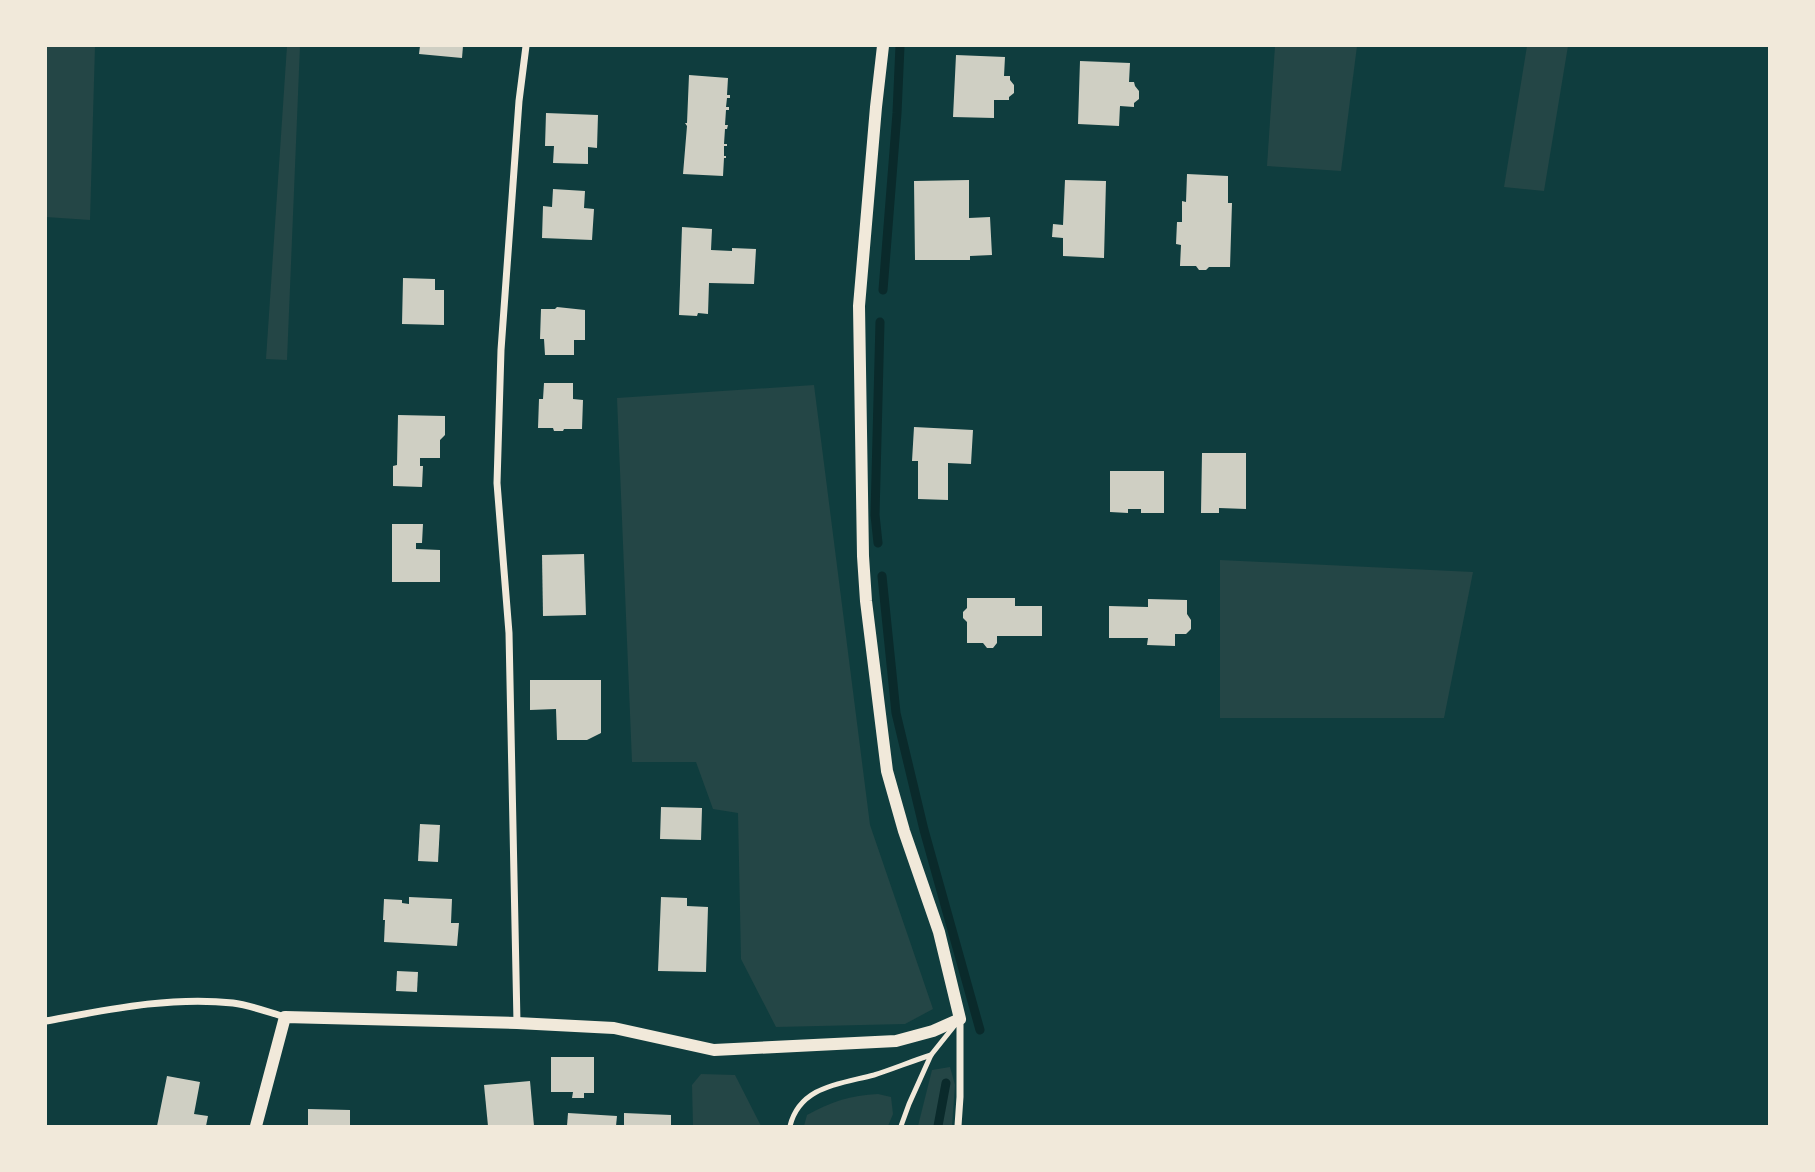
<svg xmlns="http://www.w3.org/2000/svg" width="1815" height="1172" viewBox="0 0 1815 1172" font-family="Manrope,sans-serif">
<style>
.green{fill:#244646}
.lines{fill:none;stroke-linecap:round;stroke-linejoin:round}
.stream{stroke:#0a2a2b;stroke-width:9}
.building{fill:#cfcfc3}
.service{stroke:#f1e9da;stroke-width:5}
.minor{stroke:#f1e9da;stroke-width:7}
.tertiary{stroke:#f1e9da;stroke-width:12}
</style>
<rect width="100%" height="100%" fill="#0f3d3e"/>
<g class="green">
<path d="M 46,46 L 95,46 L 90,220 L 46,217 Z"/>
<path d="M 287,46 L 300,46 L 287,360 L 266,359 Z"/>
<path d="M 1275,46 L 1357,46 L 1341,171 L 1267,166 Z"/>
<path d="M 1527,46 L 1568,46 L 1544,191 L 1504,187 Z"/>
<path d="M 814,385 L 870,825 L 933,1009 L 905,1024 L 776,1027 L 741,959 L 738,813 L 713,809 L 696,762 L 632,762 L 617,398 Z"/>
<path d="M 1220,560 L 1473,572 L 1444,718 L 1220,718 Z"/>
<path d="M 950,1067 L 955,1085 L 952,1126 L 918,1126 L 932,1070 Z"/>
<path d="M 701,1074 L 735,1075 L 761,1126 L 693,1126 L 692,1085 Z"/>
<path d="M 878,1094 L 891,1097 L 893,1114 L 888,1126 L 804,1126 L 807,1115 C 830,1102 851,1095 878,1094 Z"/>
</g>
<g class="lines">
<g class="stream">
<path d="M 883,290 L 897,113 L 900,46"/>
<path d="M 878,543 L 875,515 L 880,322"/>
<path d="M 882,576 L 896,713 L 924,830 L 980,1030"/>
<path d="M 938,1126 L 946,1083"/>
</g>
</g>
<g class="building">
<path d="M 420,46 L 463,46 L 462,58 L 419,54 Z"/>
<path d="M 956,55 L 1005,57 L 1004,76 L 1010,76 L 1010,80 L 1014,85 L 1014,93 L 1009,97 L 1009,100 L 994,100 L 994,118 L 953,117 Z"/>
<path d="M 1080,61 L 1130,63 L 1129,82 L 1134,82 L 1135,86 L 1139,91 L 1139,99 L 1134,103 L 1134,107 L 1120,106 L 1119,126 L 1078,124 Z"/>
<path d="M 689,75 L 728,78 L 727,95 L 730,95 L 730,98 L 727,98 L 726,107 L 729,107 L 729,110 L 726,110 L 725,125 L 728,125 L 727,129 L 725,129 L 724,144 L 727,144 L 727,146 L 724,146 L 724,156 L 726,156 L 726,158 L 724,158 L 723,176 L 683,174 L 687,126 L 685,123 L 687,123 Z"/>
<path d="M 546,113 L 598,115 L 597,148 L 588,147 L 588,164 L 553,163 L 554,146 L 545,146 Z"/>
<path d="M 1187,174 L 1228,176 L 1228,203 L 1232,203 L 1230,267 L 1209,267 L 1206,270 L 1199,270 L 1196,266 L 1180,266 L 1181,245 L 1176,244 L 1177,222 L 1182,222 L 1182,201 L 1186,202 Z"/>
<path d="M 969,180 L 969,218 L 990,217 L 992,255 L 970,256 L 970,260 L 915,260 L 914,181 Z"/>
<path d="M 1065,180 L 1106,181 L 1104,258 L 1063,256 L 1063,238 L 1052,237 L 1053,224 L 1063,225 Z"/>
<path d="M 553,189 L 585,191 L 584,208 L 594,209 L 592,240 L 542,238 L 543,206 L 552,207 Z"/>
<path d="M 682,227 L 712,229 L 711,250 L 732,251 L 732,248 L 756,249 L 754,284 L 709,283 L 708,314 L 698,313 L 697,316 L 679,315 Z"/>
<path d="M 403,278 L 435,279 L 435,290 L 444,290 L 444,325 L 402,324 Z"/>
<path d="M 557,307 L 585,310 L 585,340 L 574,340 L 574,355 L 545,355 L 544,339 L 540,339 L 541,309 L 555,309 Z"/>
<path d="M 544,383 L 573,383 L 573,399 L 583,400 L 582,429 L 564,429 L 563,431 L 554,431 L 553,428 L 538,428 L 539,399 L 543,399 Z"/>
<path d="M 398,415 L 445,416 L 445,435 L 440,440 L 440,458 L 420,458 L 420,466 L 423,466 L 422,487 L 393,486 L 393,466 L 397,465 Z"/>
<path d="M 914,427 L 973,430 L 971,464 L 948,463 L 948,500 L 918,499 L 918,461 L 912,461 Z"/>
<path d="M 1202,453 L 1246,453 L 1246,509 L 1219,508 L 1219,513 L 1201,513 Z"/>
<path d="M 1110,471 L 1164,471 L 1164,513 L 1141,513 L 1141,509 L 1128,509 L 1128,513 L 1110,512 Z"/>
<path d="M 392,524 L 423,524 L 422,543 L 416,543 L 416,549 L 440,550 L 440,582 L 392,582 Z"/>
<path d="M 584,554 L 586,615 L 543,616 L 542,555 Z"/>
<path d="M 967,598 L 1015,598 L 1015,606 L 1042,606 L 1042,636 L 997,636 L 997,643 L 993,648 L 987,648 L 983,643 L 967,643 L 967,622 L 963,618 L 963,612 L 967,608 Z"/>
<path d="M 1148,599 L 1187,600 L 1187,614 L 1191,620 L 1191,629 L 1186,634 L 1175,634 L 1175,646 L 1147,645 L 1148,638 L 1109,638 L 1109,606 L 1148,607 Z"/>
<path d="M 530,680 L 601,680 L 601,733 L 587,740 L 557,740 L 556,709 L 530,710 Z"/>
<path d="M 661,807 L 702,808 L 701,840 L 660,839 Z"/>
<path d="M 420,824 L 440,825 L 438,862 L 418,861 Z"/>
<path d="M 409,897 L 452,899 L 451,923 L 459,923 L 457,946 L 384,942 L 385,920 L 383,920 L 384,899 L 402,900 L 402,903 L 409,904 Z"/>
<path d="M 661,897 L 687,898 L 687,906 L 708,907 L 706,972 L 658,971 Z"/>
<path d="M 397,971 L 418,972 L 417,992 L 396,991 Z"/>
<path d="M 551,1057 L 594,1057 L 594,1093 L 584,1093 L 584,1098 L 572,1098 L 573,1092 L 551,1092 Z"/>
<path d="M 167,1076 L 200,1082 L 194,1114 L 208,1116 L 206,1126 L 157,1126 Z"/>
<path d="M 530,1081 L 534,1126 L 488,1126 L 484,1085 Z"/>
<path d="M 308,1109 L 350,1110 L 350,1126 L 308,1126 Z"/>
<path d="M 568,1113 L 617,1116 L 616,1126 L 567,1126 Z"/>
<path d="M 624,1113 L 671,1115 L 671,1126 L 624,1126 Z"/>
</g>
<g class="lines">
<g class="service">
<path d="M 790,1126 C 800,1086 840,1084 874,1075 C 893,1069 912,1061 931,1055"/>
<path d="M 901,1126 L 909,1104 L 931,1055 L 955,1025"/>
</g>
<g class="minor">
<path d="M 46,1021 C 106,1010 170,996 233,1003 C 250,1005 268,1012 285,1017"/>
<path d="M 517,1023 L 509,633 L 497,483 L 501,350 L 519,101 L 526,46"/>
<path d="M 958,1126 L 960,1097 L 960,1019"/>
</g>
<path class="tertiary" d="M 256,1126 L 285,1017 L 517,1023 L 614,1028 L 714,1050 L 896,1041 L 933,1031 L 960,1019 L 939,932 L 904,831 L 887,771 L 866,601 L 863,556 L 859,306 L 876,107 L 883,46"/>
</g>
<rect width="1815" height="1172" fill="none" stroke="#f1e9da" stroke-width="94"/>
</svg>
